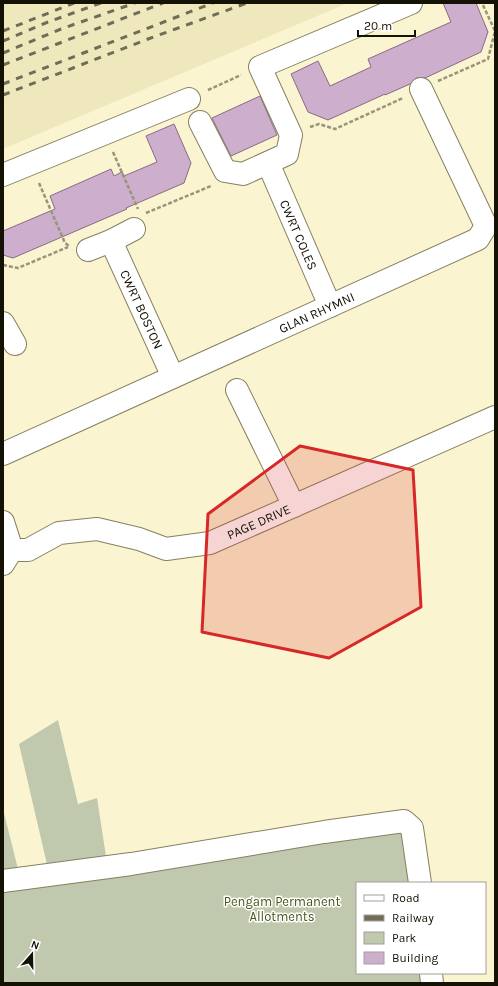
<svg xmlns="http://www.w3.org/2000/svg" width="498" height="986" viewBox="0 0 498 986" font-family="Karla,sans-serif">
<style>
.built{fill:#f0e8bd}
.green{fill:#c0c8ae}
.building{fill:#ceaecd;stroke:#856c84}
.lines{fill:none;stroke-linecap:round;stroke-linejoin:round}
.minor-casing{stroke:#868060;stroke-width:24}
.path{stroke:#9a947a;stroke-width:2.5;stroke-dasharray:4 2;stroke-linecap:butt}
.minor{stroke:#fff;stroke-width:22}
.rail{stroke:#706c56;stroke-width:3;stroke-dasharray:7 7;stroke-linecap:butt}
.marked{fill:#d62828;fill-opacity:0.2;stroke:#d62828;stroke-width:3;stroke-linejoin:round}
.labels{text-anchor:middle;dominant-baseline:central;stroke-width:3;stroke-linejoin:round;paint-order:stroke}
.street-label{font-size:13px;fill:#141105;stroke:#fff}
.park-label{font-size:13px;fill:#495719;stroke:#fff}
</style>
<rect width="100%" height="100%" fill="#fbf4d0"/>
<path class="built" d="M 3,3 L 348,3 L 3,149 Z"/>
<path class="green" d="M 58,720 L 78,804 L 97,798 L 107,863 L 411,815 L 428,883 L 357,883 L 357,973 L 437,973 L 438,983 L 3,983 L 3,809 L 20,877 L 49,873 L 19,744 Z"/>
<g class="building">
<path d="M 443,3 L 476,3 L 488,32 L 481,52 L 425,78 L 416,78 L 410,84 L 385,95 L 385,94 L 328,120 L 308,112 L 291,74 L 318,61 L 330,86 L 371,67 L 368,59 L 451,22 Z"/>
<path d="M 260,96 L 277,135 L 231,156 L 212,118 Z"/>
<path d="M 174,124 L 191,163 L 184,183 L 126,208 L 127,209 L 13,258 L 3,255 L 3,231 L 55,209 L 50,196 L 111,169 L 114,176 L 122,172 L 124,176 L 157,162 L 146,136 Z"/>
</g>
<g class="lines">
<g class="minor-casing">
<g id="minor">
<path d="M 200,122 L 225,171 L 243,174 L 287,154 L 291,135 L 260,67 L 411,3"/>
<path id="s1" d="M 268,163 L 330,306"/>
<path d="M 3,175 L 189,99"/>
<path id="s2" d="M 111,241 L 173,377"/>
<path d="M 88,250 L 111,241 L 134,229"/>
<path d="M 3,323 L 15,344"/>
<path d="M 237,390 L 294,506"/>
<path id="s3" d="M 3,454 L 478,239 L 486,226 L 421,89"/>
<path d="M 3,522 L 12,550 L 3,564"/>
<path id="s4" d="M 12,550 L 28,550 L 59,533 L 97,529 L 139,539 L 166,549 L 210,543 L 495,417"/>
<path d="M 3,881 L 131,864 L 324,832 L 404,821 L 412,828 L 420,883"/>
<path d="M 431,973 L 432,983"/>
</g>
</g>
<g class="path">
<path d="M 438,81 L 488,59 L 495,31 L 482,3"/>
<path d="M 208,90 L 241,75"/>
<path d="M 310,127 L 319,124 L 335,129 L 403,98"/>
<path d="M 113,152 L 138,209"/>
<path d="M 39,183 L 65,243 L 69,246"/>
<path d="M 146,213 L 211,186"/>
<path d="M 3,265 L 18,268 L 68,247"/>
</g>
<use href="#minor" class="minor"/>
<g class="rail">
<path d="M 3,31 L 74,3"/>
<path d="M 3,41 L 48,22 L 101,3"/>
<path d="M 3,53 L 61,29 L 135,3"/>
<path d="M 3,65 L 163,3"/>
<path d="M 3,84 L 213,3"/>
<path d="M 3,95 L 148,39 L 247,3"/>
</g>
</g>
<path class="marked" d="M 300,446 L 413,470 L 421,607 L 329,658 L 202,632 L 208,514 Z"/>
<g class="labels">
<g class="street-label">
<text stroke="none"><textPath href="#s1" startOffset="78">CWRT COLES</textPath></text>
<text stroke="none"><textPath href="#s2" startOffset="75">CWRT BOSTON</textPath></text>
<text stroke="none"><textPath href="#s3" startOffset="344">GLAN RHYMNI</textPath></text>
<text stroke="none"><textPath href="#s4" startOffset="259">PAGE DRIVE</textPath></text>
</g>
<g class="park-label">
<text x="282" y="901">Pengam Permanent<tspan x="282" dy="15">Allotments</tspan></text>
</g>
</g>
<rect width="498" height="986" fill="none" stroke="#141105" stroke-width="8"/>
<rect x="356" y="882" width="130" height="92" fill="#ffffff" stroke="#a1a09b"/>
<rect x="364" y="895" width="20" height="6" fill="#ffffff" stroke="#a1a09b"/>
<text x="392" y="902" font-size="12" fill="#141105">Road</text>
<rect x="364" y="915" width="20" height="6" fill="#706c56" stroke="#a1a09b"/>
<text x="392" y="922" font-size="12" fill="#141105">Railway</text>
<rect x="364" y="932" width="20" height="12" fill="#c0c8ae" stroke="#a1a09b"/>
<text x="392" y="942" font-size="12" fill="#141105">Park</text>
<rect x="364" y="952" width="20" height="12" fill="#ceaecd" stroke="#a1a09b"/>
<text x="392" y="962" font-size="12" fill="#141105">Building</text>
<g transform="translate(32 954) rotate(20)" stroke="#ffffff" stroke-width="3" paint-order="stroke">
<path d="M0-3L7 15L0 10L-7 15Z" fill="#141105"/>
<text y="-6" font-size="11" font-weight="bold" text-anchor="middle" fill="#141105">N</text>
</g>
<path d="M358 30v6h57v-6" fill="none" stroke="#141105" stroke-width="2"/>
<text x="364" y="30" font-size="12" fill="#141105" stroke="#ffffff" stroke-width="3" paint-order="stroke">20 m</text>
</svg>
